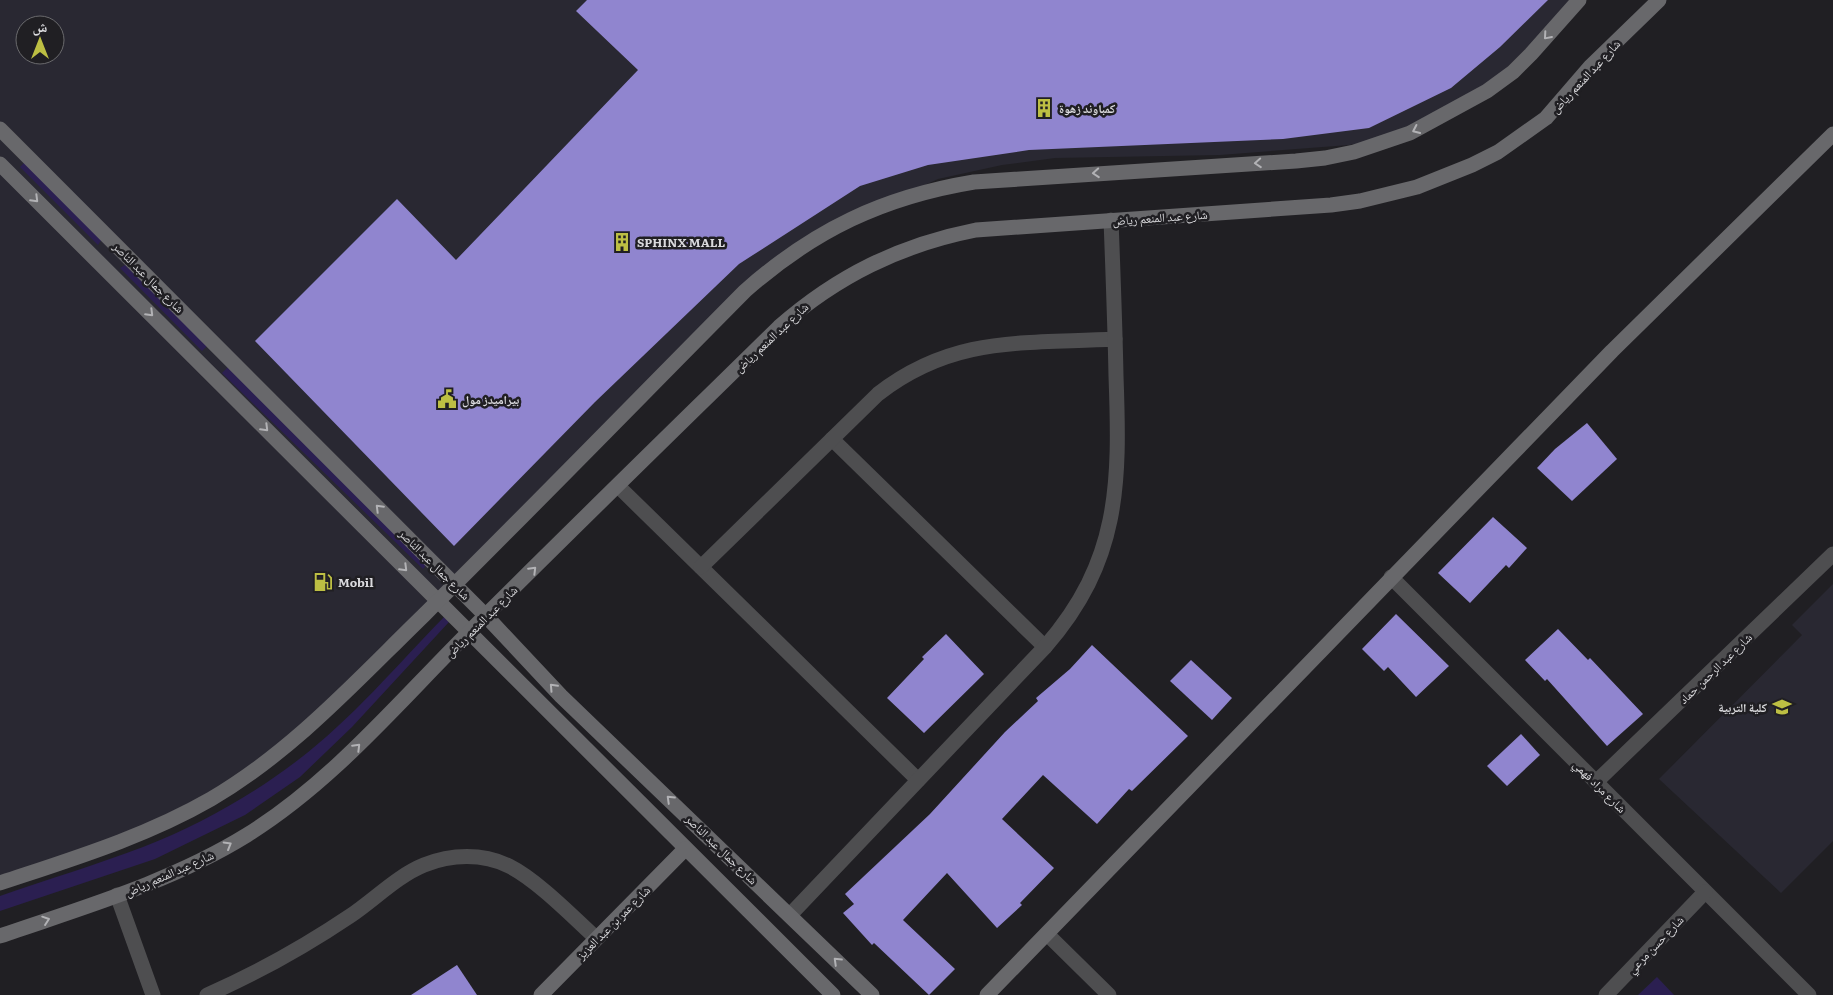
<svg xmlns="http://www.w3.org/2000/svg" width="1833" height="995" viewBox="0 0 1833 995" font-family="Literata,'Noto Naskh Arabic',serif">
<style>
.built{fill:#292832;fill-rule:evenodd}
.green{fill:#2b1f51}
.building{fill:#9085cf}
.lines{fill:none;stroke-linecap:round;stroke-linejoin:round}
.street{stroke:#4e4e50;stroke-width:15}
.secondary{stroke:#68686b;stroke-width:15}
.oneway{stroke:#b2b2b5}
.labels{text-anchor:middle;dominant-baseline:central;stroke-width:5;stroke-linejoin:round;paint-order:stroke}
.street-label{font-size:12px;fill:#dadadd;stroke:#201f23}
.poi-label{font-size:12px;font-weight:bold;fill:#dadadd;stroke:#201f23;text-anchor:start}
</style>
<rect width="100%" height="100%" fill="#201f23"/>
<g class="built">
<path d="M 0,0 L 1579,0 L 1474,101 L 1394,138 L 1349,145 L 1220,155 L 1055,158 L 1002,165 L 938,179 L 887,202 L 755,280 L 269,759 L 162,821 L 0,884 ZM 25,25 L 55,25 L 55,55 L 25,55 Z"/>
<path d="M 1833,584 L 1833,841 L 1781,893 L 1659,779 L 1802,635 L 1792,625 Z"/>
</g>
<g class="green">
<path d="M 25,162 L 102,239 L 98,245 L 20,167 Z"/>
<path d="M 125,265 L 207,346 L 202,351 L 120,268 Z"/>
<path d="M 228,367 L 427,564 L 423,569 L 222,373 Z"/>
<path d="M 444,617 L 449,622 L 352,727 L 300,777 L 245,815 L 155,859 L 0,911 L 0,896 C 48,879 96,865 143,847 C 199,825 251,796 298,760 C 352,719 397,665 444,617 Z"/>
<path d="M 1657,977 L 1674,995 L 1638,995 Z"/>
</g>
<g class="building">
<path d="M 587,0 L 1548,0 L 1500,47 L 1451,88 L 1369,128 L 1283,139 L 1029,150 L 928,165 L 860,186 L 739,264 L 595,402 L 454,546 L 255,341 L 397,199 L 456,260 L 638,70 L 576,11 Z"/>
<path d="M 1587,423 L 1617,459 L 1572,501 L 1537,468 L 1555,449 Z"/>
<path d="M 1493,517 L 1527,548 L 1509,568 L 1506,565 L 1470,603 L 1438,573 Z"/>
<path d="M 1396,614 L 1449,666 L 1416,697 L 1388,667 L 1384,671 L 1362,649 Z"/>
<path d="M 1558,629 L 1588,660 L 1590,658 L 1643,714 L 1607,746 L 1547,679 L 1545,681 L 1525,660 Z"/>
<path d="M 946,634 L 984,674 L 924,733 L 887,698 L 924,659 L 922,657 Z"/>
<path d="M 1092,645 L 1188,736 L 1132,791 L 1129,789 L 1097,824 L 1043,775 L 1002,819 L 1054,868 L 1020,903 L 1022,905 L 997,928 L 947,873 L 903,920 L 955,969 L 929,995 L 874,943 L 872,945 L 843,913 L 854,904 L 845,894 L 930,814 L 1005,732 L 1038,701 L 1036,698 L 1070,669 Z"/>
<path d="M 1191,660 L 1232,698 L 1212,720 L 1170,681 Z"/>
<path d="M 1521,734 L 1540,755 L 1507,786 L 1487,766 Z"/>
<path d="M 457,965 L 477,995 L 411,995 Z"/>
</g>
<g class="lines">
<g class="street">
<path d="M 832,439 L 1045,647"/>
<path d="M 618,486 L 918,780"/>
<path d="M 701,567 L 878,394 C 954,335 1024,344 1115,339"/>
<path d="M 1391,577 L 1809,995"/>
<path d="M 1596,782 L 1833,554"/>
<path d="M 117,895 L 153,995"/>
<path d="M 790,915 L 1045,647 C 1120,561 1120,484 1116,376 C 1115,324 1113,272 1111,220"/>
<path d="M 1047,934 L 1109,995"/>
<path d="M 207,995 C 257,973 304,947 350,916 C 374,900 397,876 424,865 C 451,854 483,853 509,866 C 537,880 572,916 596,938"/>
<path d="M 1606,995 L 1705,892"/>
</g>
<g class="secondary">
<path d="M 0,129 L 486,616 L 561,696 L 872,995"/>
<path d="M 0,164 L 833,995"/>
<path d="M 0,883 C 72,859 145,837 211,799 C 293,751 357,680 424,615 C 532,508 638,399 745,291 C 814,230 883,197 974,182 L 1296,161 L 1325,158 L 1354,152 L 1410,133 L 1487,91 L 1513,72 L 1531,54 L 1579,0"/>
<path d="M 0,936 C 84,907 171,882 247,835 C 332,782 396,705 466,635 C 569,532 674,430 779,327 C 837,276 900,245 976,230 L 1331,205 L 1360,201 L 1417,187 L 1472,165 L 1498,152 L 1546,118 L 1590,67 L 1659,0"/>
<path d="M 541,995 L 685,849"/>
<path d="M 987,995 L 1612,351 L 1833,134"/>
</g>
</g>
<defs><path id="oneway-chevron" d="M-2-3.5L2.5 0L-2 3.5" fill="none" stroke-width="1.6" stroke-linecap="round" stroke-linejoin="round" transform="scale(1.25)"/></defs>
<g class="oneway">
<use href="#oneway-chevron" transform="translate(1547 36) rotate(131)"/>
<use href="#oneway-chevron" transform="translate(1416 130) rotate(155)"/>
<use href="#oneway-chevron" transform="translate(1258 163) rotate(176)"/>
<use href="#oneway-chevron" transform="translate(1096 173) rotate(176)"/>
<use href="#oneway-chevron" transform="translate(35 199) rotate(45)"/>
<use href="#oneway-chevron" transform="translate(150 313) rotate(45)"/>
<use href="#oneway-chevron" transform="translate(265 428) rotate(45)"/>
<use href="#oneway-chevron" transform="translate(379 508) rotate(-135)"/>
<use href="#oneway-chevron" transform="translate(404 568) rotate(45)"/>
<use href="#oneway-chevron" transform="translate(533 570) rotate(-45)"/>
<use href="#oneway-chevron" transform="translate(553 687) rotate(-133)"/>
<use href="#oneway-chevron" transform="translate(357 747) rotate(-45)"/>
<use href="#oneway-chevron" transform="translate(670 799) rotate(-136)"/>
<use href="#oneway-chevron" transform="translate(228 845) rotate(-30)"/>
<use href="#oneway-chevron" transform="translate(46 920) rotate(-19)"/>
<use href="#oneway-chevron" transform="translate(837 961) rotate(-136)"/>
</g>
<defs>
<g id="building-bare" transform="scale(1.5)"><path d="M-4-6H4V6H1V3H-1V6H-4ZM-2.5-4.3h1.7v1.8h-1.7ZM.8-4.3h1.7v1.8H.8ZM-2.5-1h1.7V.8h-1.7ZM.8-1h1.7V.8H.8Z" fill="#bdbf43" stroke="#201f23" stroke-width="2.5" paint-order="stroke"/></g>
<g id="civic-bare" transform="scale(1.5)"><path d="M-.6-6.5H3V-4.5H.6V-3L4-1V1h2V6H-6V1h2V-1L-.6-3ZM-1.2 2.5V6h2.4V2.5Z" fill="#bdbf43" stroke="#201f23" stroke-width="2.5" paint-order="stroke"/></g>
<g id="fuel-bare" transform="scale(1.5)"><path d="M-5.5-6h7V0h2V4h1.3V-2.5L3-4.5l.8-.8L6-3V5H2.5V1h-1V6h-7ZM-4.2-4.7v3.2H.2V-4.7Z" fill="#bdbf43" stroke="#201f23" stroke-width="2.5" paint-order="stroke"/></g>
<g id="university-bare" transform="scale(1.5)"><path d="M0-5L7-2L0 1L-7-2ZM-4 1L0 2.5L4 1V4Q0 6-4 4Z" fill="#bdbf43" stroke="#201f23" stroke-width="2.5" paint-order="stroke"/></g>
</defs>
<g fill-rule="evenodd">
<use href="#building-bare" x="1044" y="108"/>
<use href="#building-bare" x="622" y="242"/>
<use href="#civic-bare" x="447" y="399"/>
<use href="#fuel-bare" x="323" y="582"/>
<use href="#university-bare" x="1782" y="707"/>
</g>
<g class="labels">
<g class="street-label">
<text transform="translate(1585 76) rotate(-47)">شارع عبد المنعم رياض</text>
<text transform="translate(1160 217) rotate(-4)">شارع عبد المنعم رياض</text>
<text transform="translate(149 277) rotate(45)">شارع جمال عبد الناصر</text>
<text transform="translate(771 337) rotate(-43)">شارع عبد المنعم رياض</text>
<text transform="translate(435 564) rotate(45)">شارع جمال عبد الناصر</text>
<text transform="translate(481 621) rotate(-45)">شارع عبد المنعم رياض</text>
<text transform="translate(1715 668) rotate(-44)">شارع عبد الرحمن حماد</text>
<text transform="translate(1600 786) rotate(45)">شارع مراد فهمي</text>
<text transform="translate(722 849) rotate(44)">شارع جمال عبد الناصر</text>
<text transform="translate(169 873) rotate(-24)">شارع عبد المنعم رياض</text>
<text transform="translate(613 922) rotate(-45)">شارع عمر بن عبد العزيز</text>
<text transform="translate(1655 944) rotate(-46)">شارع حسن مرعي</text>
</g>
<g class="poi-label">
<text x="1059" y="108">كمباوند زهوة</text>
<text x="637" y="242">SPHINX MALL</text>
<text x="462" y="399">بيراميدز مول</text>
<text x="338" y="582">Mobil</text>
<text x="1767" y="707" text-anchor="end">كلية التربية</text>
</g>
</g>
<g transform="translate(40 40)"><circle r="24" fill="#201f23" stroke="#6a6a6d"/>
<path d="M0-4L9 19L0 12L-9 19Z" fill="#bdbf43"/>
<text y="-8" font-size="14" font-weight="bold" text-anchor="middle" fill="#dadadd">ش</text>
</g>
</svg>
